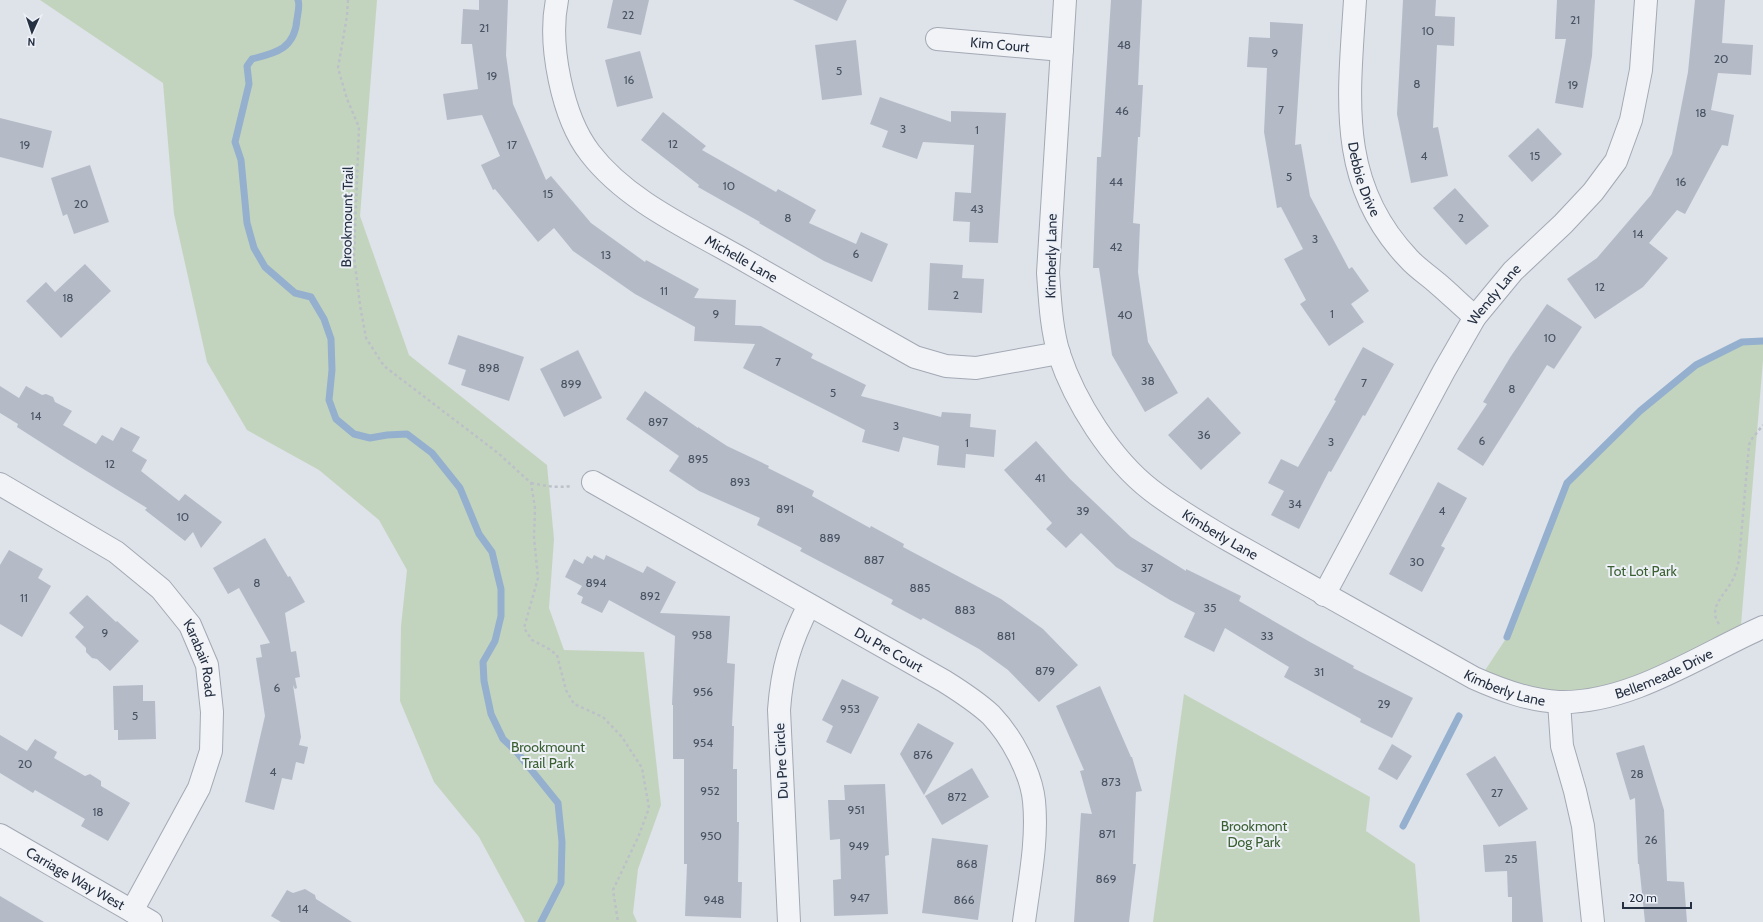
<svg xmlns="http://www.w3.org/2000/svg" width="1763" height="922" viewBox="0 0 1763 922" font-family="Cabin,sans-serif">
<style>
.green{fill:#c3d4be}
.lines{fill:none;stroke-linecap:round;stroke-linejoin:round}
.stream{stroke:#94b0ce;stroke-width:7}
.building{fill:#b4bbc7}
.minor-casing{stroke:#a3a9b4;stroke-width:24}
.path{stroke:#bcc0c8;stroke-width:2.5;stroke-dasharray:3 3;stroke-linecap:butt}
.minor{stroke:#f1f3f7;stroke-width:22}
.labels{text-anchor:middle;dominant-baseline:central;stroke-width:4;stroke-linejoin:round;paint-order:stroke}
.number-label{font-size:12px;fill:#495363}
.street-label{font-size:14px;fill:#253042;stroke:#edf1f7}
.park-label{font-size:14px;fill:#3a5f31;stroke:#edf1f7}
</style>
<rect width="100%" height="100%" fill="#dee2e9"/>
<g class="green">
<path d="M 40,0 L 377,0 L 360,216 L 409,355 L 547,465 L 554,539 L 549,608 L 564,650 L 644,652 L 661,805 L 638,869 L 633,913 L 637,922 L 525,922 L 479,837 L 434,782 L 400,701 L 401,626 L 407,570 L 379,520 L 319,470 L 247,430 L 207,362 L 174,214 L 163,83 Z"/>
<path d="M 1763,341 L 1763,360 L 1740,637 L 1582,701 L 1478,681 L 1507,637 L 1567,483 L 1640,411 L 1696,366 L 1742,342 Z"/>
<path d="M 1184,694 L 1370,797 L 1366,831 L 1415,864 L 1420,922 L 1153,922 Z"/>
</g>
<g class="lines">
<g class="stream">
<path d="M 298,0 C 300,5 298,13 297,19 C 295,48 277,53 252,59 L 247,66 L 249,84 L 235,142 L 241,160 L 247,223 L 254,248 L 265,267 L 295,293 L 311,297 L 324,319 L 331,339 L 332,370 L 329,400 L 336,419 L 354,434 L 370,438 L 387,435 L 407,434 L 432,453 L 460,488 L 479,534 L 492,552 L 501,589 L 501,616 L 495,641 L 483,662 L 484,681 L 491,714 L 503,739 L 516,751 L 558,803 L 562,842 L 561,883 L 541,922"/>
<path d="M 1507,637 L 1567,483 L 1640,411 L 1696,365 L 1742,342 L 1763,341"/>
<path d="M 1403,826 L 1459,716"/>
</g>
</g>
<g class="building">
<path d="M 479,0 L 508,0 L 506,55 L 513,104 L 546,180 L 551,176 L 591,223 L 645,262 L 646,260 L 699,289 L 694,298 L 736,300 L 735,325 L 761,326 L 813,354 L 811,358 L 866,385 L 861,396 L 941,417 L 942,412 L 971,414 L 970,427 L 996,430 L 994,457 L 966,454 L 965,468 L 937,465 L 939,446 L 903,437 L 899,452 L 862,442 L 865,430 L 743,368 L 755,344 L 694,341 L 695,327 L 635,294 L 573,251 L 554,228 L 538,242 L 495,189 L 493,190 L 481,165 L 500,156 L 482,115 L 447,120 L 443,94 L 478,89 L 472,44 L 461,44 L 463,9 L 479,10 Z"/>
<path d="M 613,0 L 649,0 L 641,35 L 607,28 Z"/>
<path d="M 793,0 L 847,0 L 837,21 Z"/>
<path d="M 1111,0 L 1142,0 L 1138,85 L 1143,85 L 1140,137 L 1138,137 L 1133,223 L 1140,224 L 1138,272 L 1148,342 L 1178,393 L 1145,412 L 1112,355 L 1099,268 L 1093,268 L 1097,157 L 1101,157 Z"/>
<path d="M 1403,0 L 1436,0 L 1435,16 L 1455,17 L 1454,46 L 1437,45 L 1433,128 L 1438,127 L 1448,176 L 1411,183 L 1397,114 Z"/>
<path d="M 1557,0 L 1595,0 L 1592,56 L 1583,108 L 1555,103 L 1566,39 L 1555,39 Z"/>
<path d="M 1695,0 L 1725,0 L 1722,43 L 1753,45 L 1751,75 L 1718,73 L 1711,110 L 1734,115 L 1728,146 L 1722,145 L 1685,214 L 1677,210 L 1649,243 L 1668,258 L 1643,287 L 1595,319 L 1567,279 L 1597,258 L 1651,195 L 1672,154 L 1688,72 Z"/>
<path d="M 1270,22 L 1303,24 L 1295,145 L 1301,144 L 1310,196 L 1349,269 L 1352,267 L 1369,291 L 1351,304 L 1364,322 L 1329,346 L 1300,304 L 1306,300 L 1284,259 L 1303,249 L 1281,207 L 1277,208 L 1264,132 L 1267,68 L 1247,67 L 1249,37 L 1270,38 Z"/>
<path d="M 856,40 L 862,95 L 822,100 L 815,45 Z"/>
<path d="M 640,51 L 653,98 L 617,107 L 605,60 Z"/>
<path d="M 880,97 L 951,122 L 951,111 L 1006,113 L 998,243 L 969,242 L 970,222 L 953,221 L 955,192 L 971,193 L 974,145 L 923,142 L 917,159 L 882,147 L 888,131 L 870,124 Z"/>
<path d="M 663,112 L 706,146 L 702,150 L 776,192 L 778,189 L 816,210 L 809,223 L 856,244 L 861,232 L 888,244 L 872,282 L 824,261 L 759,223 L 760,222 L 698,187 L 699,185 L 641,140 Z"/>
<path d="M 0,118 L 52,131 L 43,168 L 0,157 Z"/>
<path d="M 1538,128 L 1562,154 L 1532,182 L 1508,156 Z"/>
<path d="M 90,165 L 109,222 L 74,234 L 67,214 L 63,216 L 51,178 Z"/>
<path d="M 1455,188 L 1489,226 L 1466,245 L 1433,208 Z"/>
<path d="M 930,263 L 963,265 L 962,278 L 984,279 L 982,313 L 928,310 Z"/>
<path d="M 85,264 L 111,291 L 61,338 L 26,301 L 46,282 L 55,292 Z"/>
<path d="M 1547,304 L 1582,327 L 1554,369 L 1547,365 L 1483,466 L 1457,449 L 1487,404 L 1483,402 L 1511,356 Z"/>
<path d="M 458,335 L 524,357 L 509,401 L 461,385 L 466,370 L 448,364 Z"/>
<path d="M 1363,347 L 1394,364 L 1365,416 L 1363,415 L 1331,472 L 1329,471 L 1299,529 L 1271,515 L 1284,491 L 1268,483 L 1281,459 L 1298,467 L 1336,401 L 1334,400 Z"/>
<path d="M 578,350 L 602,398 L 564,417 L 540,369 Z"/>
<path d="M 0,386 L 19,398 L 26,386 L 42,395 L 46,394 L 53,397 L 55,402 L 72,411 L 63,425 L 96,444 L 102,435 L 113,441 L 121,427 L 140,437 L 132,451 L 147,460 L 141,471 L 179,501 L 185,494 L 222,522 L 201,548 L 193,532 L 185,541 L 145,510 L 147,508 L 67,459 L 17,427 L 18,424 L 0,413 Z"/>
<path d="M 645,391 L 698,428 L 698,427 L 727,446 L 769,466 L 768,468 L 814,491 L 812,496 L 870,528 L 871,526 L 904,544 L 903,547 L 1001,599 L 1043,629 L 1078,665 L 1039,702 L 1008,670 L 979,649 L 923,618 L 921,620 L 891,604 L 893,600 L 800,551 L 802,548 L 757,525 L 760,518 L 699,491 L 669,471 L 679,456 L 626,419 Z"/>
<path d="M 1208,397 L 1241,433 L 1201,470 L 1168,435 Z"/>
<path d="M 1036,441 L 1070,479 L 1131,537 L 1186,571 L 1186,569 L 1241,596 L 1239,601 L 1310,642 L 1354,666 L 1353,668 L 1413,698 L 1392,738 L 1360,722 L 1361,719 L 1284,677 L 1289,667 L 1225,628 L 1214,652 L 1184,637 L 1195,613 L 1170,600 L 1116,567 L 1081,533 L 1066,548 L 1046,529 L 1052,523 L 1004,470 Z"/>
<path d="M 1438,482 L 1467,498 L 1441,546 L 1445,548 L 1422,592 L 1389,574 Z"/>
<path d="M 265,538 L 288,577 L 290,576 L 305,602 L 285,613 L 291,652 L 296,651 L 300,677 L 295,678 L 297,688 L 295,689 L 293,685 L 301,737 L 299,745 L 308,747 L 304,764 L 296,762 L 292,780 L 282,778 L 274,810 L 245,802 L 265,716 L 256,658 L 262,657 L 260,645 L 270,643 L 239,588 L 228,594 L 213,568 Z"/>
<path d="M 9,550 L 43,569 L 38,578 L 51,586 L 22,637 L 0,624 L 0,565 Z"/>
<path d="M 594,555 L 604,560 L 606,555 L 643,573 L 647,566 L 676,582 L 660,613 L 730,616 L 727,663 L 735,664 L 732,726 L 734,726 L 733,769 L 737,769 L 737,822 L 739,822 L 738,882 L 742,882 L 741,918 L 685,916 L 687,864 L 684,864 L 684,759 L 673,759 L 673,705 L 672,705 L 675,636 L 609,600 L 602,613 L 581,603 L 583,597 L 577,594 L 582,586 L 565,577 L 574,559 L 583,564 L 587,556 L 592,559 Z"/>
<path d="M 87,595 L 116,622 L 117,621 L 139,641 L 110,671 L 97,659 L 92,658 L 86,652 L 86,648 L 75,637 L 84,627 L 69,613 Z"/>
<path d="M 842,679 L 879,697 L 851,754 L 826,742 L 833,726 L 822,720 Z"/>
<path d="M 143,685 L 143,701 L 155,701 L 156,739 L 118,740 L 118,730 L 114,730 L 113,686 Z"/>
<path d="M 1100,686 L 1131,757 L 1132,757 L 1142,791 L 1136,792 L 1133,864 L 1136,864 L 1129,922 L 1074,922 L 1081,813 L 1092,814 L 1080,771 L 1084,770 L 1056,706 Z"/>
<path d="M 918,723 L 954,743 L 924,795 L 900,754 Z"/>
<path d="M 0,735 L 27,751 L 35,739 L 57,752 L 54,758 L 85,776 L 90,774 L 101,781 L 101,786 L 130,803 L 108,841 L 81,826 L 85,819 L 35,790 L 33,793 L 0,773 Z"/>
<path d="M 1392,744 L 1412,756 L 1397,780 L 1378,769 Z"/>
<path d="M 1644,745 L 1664,810 L 1667,881 L 1684,882 L 1687,922 L 1645,922 L 1639,864 L 1638,864 L 1635,798 L 1630,800 L 1616,753 Z"/>
<path d="M 1495,756 L 1528,809 L 1499,827 L 1466,774 Z"/>
<path d="M 972,768 L 989,797 L 942,825 L 925,796 Z"/>
<path d="M 885,784 L 889,855 L 885,856 L 888,914 L 834,916 L 833,880 L 841,879 L 840,839 L 830,840 L 828,800 L 845,800 L 844,785 Z"/>
<path d="M 932,838 L 988,845 L 978,920 L 922,913 Z"/>
<path d="M 1536,841 L 1543,922 L 1512,922 L 1512,897 L 1508,897 L 1507,871 L 1485,872 L 1483,845 Z"/>
<path d="M 305,889 L 315,895 L 316,899 L 352,922 L 281,922 L 271,916 L 287,890 L 293,893 Z"/>
<path d="M 0,896 L 44,922 L 0,922 Z"/>
</g>
<g class="lines">
<g class="minor-casing">
<g id="minor">
<path id="s1" d="M 557,0 C 548,44 562,117 590,153 C 626,200 686,227 737,256 C 796,290 856,324 915,357 L 946,366 L 976,368 L 1059,353"/>
<path id="s2" d="M 1065,0 L 1048,273 C 1050,299 1051,328 1059,354 C 1075,402 1111,459 1151,490 C 1174,508 1200,523 1225,538 L 1474,678 C 1501,690 1530,701 1559,702 C 1630,704 1700,655 1763,627"/>
<path id="s3" d="M 1355,0 C 1349,97 1336,183 1409,259 C 1417,268 1428,275 1437,283 C 1450,294 1462,306 1475,317"/>
<path id="s4" d="M 937,39 L 1062,50"/>
<path id="s5" d="M 593,482 L 944,681 C 960,691 977,702 991,715 C 1011,736 1031,772 1034,801 C 1038,841 1029,883 1024,922"/>
<path id="s6" d="M 0,484 L 116,552 L 161,589 L 190,625 L 207,665 L 212,712 L 211,751 L 199,788 L 132,911"/>
<path id="s7" d="M 1324,595 L 1444,371 L 1475,317 L 1513,271 L 1563,224 L 1593,192 L 1616,161 L 1631,120 L 1641,70 L 1646,0"/>
<path d="M 1559,702 L 1562,746 L 1575,791 L 1583,826 L 1593,922"/>
<path id="s8" d="M 0,835 L 151,922"/>
<path d="M 789,922 L 779,710 C 782,669 790,642 809,605"/>
</g>
</g>
<g class="path">
<path d="M 348,0 L 347,16 L 338,68 L 347,99 L 359,127 L 354,256 L 360,305 L 366,338 L 384,366 L 498,453 L 531,483 L 535,508 L 534,537 L 538,578 L 524,628 L 532,640 L 549,649 L 557,655 L 566,690 L 574,704 L 603,717 L 622,737 L 642,768 L 649,808 L 639,835 L 613,890 L 618,922"/>
<path d="M 531,483 C 545,486 557,488 572,486"/>
<path d="M 1719,624 C 1707,607 1726,594 1733,579 C 1736,574 1737,566 1739,561 L 1749,445 L 1751,440 L 1763,425"/>
</g>
<use href="#minor" class="minor"/>
</g>
<g class="labels">
<g class="number-label">
<text x="628" y="14">22</text>
<text x="1575" y="19">21</text>
<text x="484" y="27">21</text>
<text x="1428" y="30">10</text>
<text x="1124" y="44">48</text>
<text x="1275" y="52">9</text>
<text x="1721" y="58">20</text>
<text x="839" y="70">5</text>
<text x="492" y="75">19</text>
<text x="629" y="79">16</text>
<text x="1417" y="83">8</text>
<text x="1573" y="84">19</text>
<text x="1281" y="109">7</text>
<text x="1122" y="110">46</text>
<text x="1701" y="112">18</text>
<text x="903" y="128">3</text>
<text x="977" y="129">1</text>
<text x="673" y="143">12</text>
<text x="25" y="144">19</text>
<text x="512" y="144">17</text>
<text x="1424" y="155">4</text>
<text x="1535" y="155">15</text>
<text x="1289" y="176">5</text>
<text x="1116" y="181">44</text>
<text x="1681" y="181">16</text>
<text x="729" y="185">10</text>
<text x="548" y="193">15</text>
<text x="81" y="203">20</text>
<text x="977" y="208">43</text>
<text x="788" y="217">8</text>
<text x="1461" y="217">2</text>
<text x="1638" y="233">14</text>
<text x="1315" y="238">3</text>
<text x="1116" y="246">42</text>
<text x="856" y="253">6</text>
<text x="606" y="254">13</text>
<text x="1600" y="286">12</text>
<text x="664" y="290">11</text>
<text x="956" y="294">2</text>
<text x="68" y="297">18</text>
<text x="716" y="313">9</text>
<text x="1332" y="313">1</text>
<text x="1125" y="314">40</text>
<text x="1550" y="337">10</text>
<text x="778" y="361">7</text>
<text x="489" y="367">898</text>
<text x="1148" y="380">38</text>
<text x="1364" y="382">7</text>
<text x="571" y="383">899</text>
<text x="1512" y="388">8</text>
<text x="833" y="392">5</text>
<text x="36" y="415">14</text>
<text x="658" y="421">897</text>
<text x="896" y="425">3</text>
<text x="1204" y="434">36</text>
<text x="1482" y="440">6</text>
<text x="1331" y="441">3</text>
<text x="967" y="442">1</text>
<text x="698" y="458">895</text>
<text x="110" y="463">12</text>
<text x="1040" y="477">41</text>
<text x="740" y="481">893</text>
<text x="1295" y="503">34</text>
<text x="785" y="508">891</text>
<text x="1083" y="510">39</text>
<text x="1442" y="510">4</text>
<text x="183" y="516">10</text>
<text x="830" y="537">889</text>
<text x="874" y="559">887</text>
<text x="1417" y="561">30</text>
<text x="1147" y="567">37</text>
<text x="257" y="582">8</text>
<text x="596" y="582">894</text>
<text x="920" y="587">885</text>
<text x="650" y="595">892</text>
<text x="24" y="597">11</text>
<text x="1210" y="607">35</text>
<text x="965" y="609">883</text>
<text x="105" y="632">9</text>
<text x="702" y="634">958</text>
<text x="1006" y="635">881</text>
<text x="1267" y="635">33</text>
<text x="1045" y="670">879</text>
<text x="1319" y="671">31</text>
<text x="277" y="687">6</text>
<text x="703" y="691">956</text>
<text x="1384" y="703">29</text>
<text x="850" y="708">953</text>
<text x="135" y="715">5</text>
<text x="703" y="742">954</text>
<text x="923" y="754">876</text>
<text x="25" y="763">20</text>
<text x="273" y="771">4</text>
<text x="1637" y="773">28</text>
<text x="1111" y="781">873</text>
<text x="710" y="790">952</text>
<text x="1497" y="792">27</text>
<text x="957" y="796">872</text>
<text x="856" y="809">951</text>
<text x="98" y="811">18</text>
<text x="1107" y="833">871</text>
<text x="711" y="835">950</text>
<text x="1651" y="839">26</text>
<text x="859" y="845">949</text>
<text x="1511" y="858">25</text>
<text x="967" y="863">868</text>
<text x="1106" y="878">869</text>
<text x="860" y="897">947</text>
<text x="714" y="899">948</text>
<text x="964" y="899">866</text>
<text x="303" y="908">14</text>
</g>
<g class="street-label">
<text stroke="none"><textPath href="#s4" startOffset="63">Kim Court</textPath></text>
<text stroke="none"><textPath href="#s3" startOffset="181">Debbie Drive</textPath></text>
<text transform="translate(347 217) rotate(-89)">Brookmount Trail</text>
<text transform="translate(1051 256) rotate(-89)">Kimberly Lane</text>
<text stroke="none"><textPath href="#s1" startOffset="346">Michelle Lane</textPath></text>
<text stroke="none"><textPath href="#s7" startOffset="346">Wendy Lane</textPath></text>
<text stroke="none"><textPath href="#s2" startOffset="604">Kimberly Lane</textPath></text>
<text stroke="none"><textPath href="#s5" startOffset="340">Du Pre Court</textPath></text>
<text stroke="none"><textPath href="#s6" startOffset="274">Karabair Road</textPath></text>
<text stroke="none"><textPath href="#s2" startOffset="1094">Bellemeade Drive</textPath></text>
<text stroke="none"><textPath href="#s2" startOffset="928">Kimberly Lane</textPath></text>
<text transform="translate(781 761) rotate(-93)">Du Pre Circle</text>
<text stroke="none"><textPath href="#s8" startOffset="87">Carriage Way West</textPath></text>
</g>
<g class="park-label">
<text x="1642" y="571">Tot Lot Park</text>
<text x="548" y="747">Brookmount<tspan x="548" dy="16">Trail Park</tspan></text>
<text x="1254" y="826">Brookmont<tspan x="1254" dy="16">Dog Park</tspan></text>
</g>
</g>
<g transform="translate(32 32) rotate(183)" stroke="#edf1f7" stroke-width="3" paint-order="stroke">
<path d="M0-3L7 15L0 10L-7 15Z" fill="#253042"/>
<text y="-6" font-size="11" font-weight="bold" text-anchor="middle" fill="#253042">N</text>
</g>
<path d="M1623 902v6h68v-6" fill="none" stroke="#253042" stroke-width="2"/>
<text x="1629" y="902" font-size="12" fill="#253042" stroke="#edf1f7" stroke-width="3" paint-order="stroke">20 m</text>
</svg>
